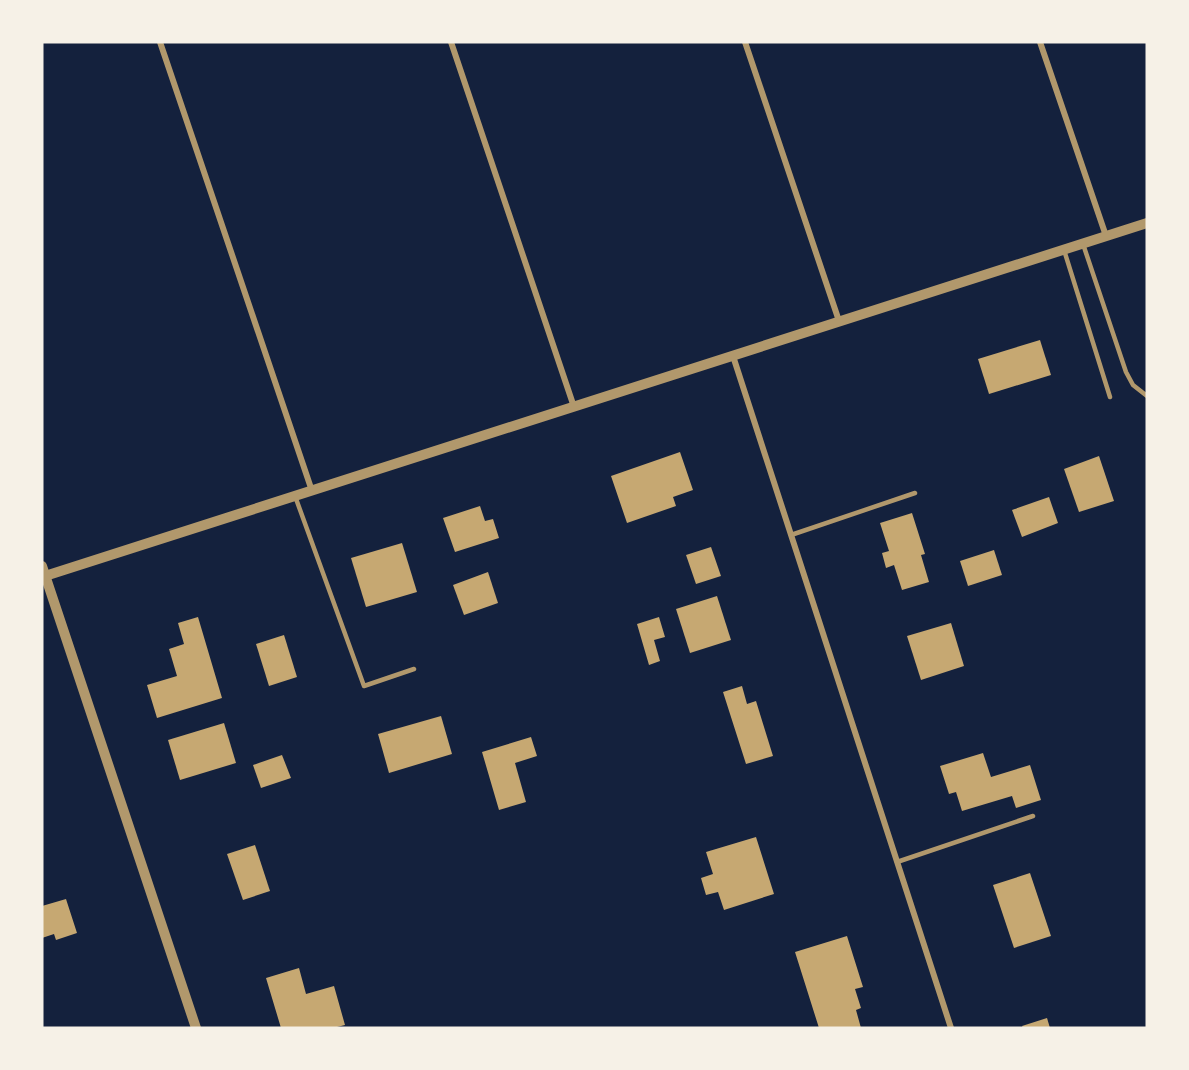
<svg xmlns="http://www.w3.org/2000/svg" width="1189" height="1070" viewBox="0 0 1189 1070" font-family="Barlow,sans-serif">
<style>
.building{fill:#c6a872}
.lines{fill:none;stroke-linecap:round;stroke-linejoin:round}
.service{stroke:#b1986c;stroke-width:4.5}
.minor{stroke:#b1986c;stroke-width:6}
.tertiary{stroke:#b1986c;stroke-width:10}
</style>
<rect width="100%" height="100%" fill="#14213d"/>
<g class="building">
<path d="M 1040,340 L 1051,375 L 989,394 L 978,359 Z"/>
<path d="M 680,452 L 693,490 L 673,497 L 676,506 L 627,523 L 611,476 Z"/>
<path d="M 1099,456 L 1114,501 L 1079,512 L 1064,469 Z"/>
<path d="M 1049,497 L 1058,523 L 1022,537 L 1012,510 Z"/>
<path d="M 480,506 L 485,521 L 493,519 L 499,538 L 455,552 L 443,518 Z"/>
<path d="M 912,513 L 925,554 L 921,555 L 929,582 L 902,590 L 894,565 L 886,568 L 882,553 L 889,551 L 880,523 Z"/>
<path d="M 402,543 L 417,592 L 366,607 L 351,558 Z"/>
<path d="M 711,547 L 721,576 L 696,584 L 686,555 Z"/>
<path d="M 994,550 L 1002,575 L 968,586 L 960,561 Z"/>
<path d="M 488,572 L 498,603 L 464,615 L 453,585 Z"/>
<path d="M 717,596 L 731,640 L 690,653 L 676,609 Z"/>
<path d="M 198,617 L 222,698 L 157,718 L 147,685 L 177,676 L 169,649 L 184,644 L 178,623 Z"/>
<path d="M 659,617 L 665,637 L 654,640 L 660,661 L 649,665 L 637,624 Z"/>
<path d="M 951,623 L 964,666 L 921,680 L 907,636 Z"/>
<path d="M 284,635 L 297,677 L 269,686 L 256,644 Z"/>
<path d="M 742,686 L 747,704 L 756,701 L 773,756 L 746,764 L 723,692 Z"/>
<path d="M 441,716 L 452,754 L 389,773 L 378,734 Z"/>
<path d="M 224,723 L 236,763 L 180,780 L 168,740 Z"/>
<path d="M 531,737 L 537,756 L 515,763 L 526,802 L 499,810 L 482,752 Z"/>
<path d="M 983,753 L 991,777 L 1030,765 L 1041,800 L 1016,808 L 1012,796 L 962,811 L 956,792 L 949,794 L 940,766 Z"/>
<path d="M 282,755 L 291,778 L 261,788 L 253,765 Z"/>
<path d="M 756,837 L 774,894 L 724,910 L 718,892 L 706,895 L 701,878 L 713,874 L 706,852 Z"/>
<path d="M 255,845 L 270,891 L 243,900 L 227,854 Z"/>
<path d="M 1030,873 L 1051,936 L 1014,948 L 993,885 Z"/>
<path d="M 66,899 L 77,933 L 56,940 L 54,934 L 42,938 L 42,906 Z"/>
<path d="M 847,936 L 863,987 L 855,989 L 861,1008 L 856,1010 L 861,1028 L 819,1028 L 795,952 Z"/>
<path d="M 299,968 L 306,994 L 334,986 L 345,1025 L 333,1028 L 281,1028 L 266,978 Z"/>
<path d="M 1047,1018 L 1050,1028 L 1023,1028 L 1022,1026 Z"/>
</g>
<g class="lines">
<g class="service">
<path d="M 1083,244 L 1126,372 L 1133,385 L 1147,396"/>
<path d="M 1064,250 L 1110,397"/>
<path d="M 295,496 L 364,686 L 414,669"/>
<path d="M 791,535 L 915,493"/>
<path d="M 897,862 L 1033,816"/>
</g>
<g class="minor">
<path d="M 160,42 L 312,491"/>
<path d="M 451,42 L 574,407"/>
<path d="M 745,42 L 839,321"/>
<path d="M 1040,42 L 1106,236"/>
<path d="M 733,356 L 951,1028"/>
</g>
<g class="tertiary">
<path d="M 42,566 L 196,1028"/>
<path d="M 42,577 L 1147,223"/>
</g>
</g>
<rect width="1189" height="1070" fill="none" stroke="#f6f1e7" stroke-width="87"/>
</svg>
